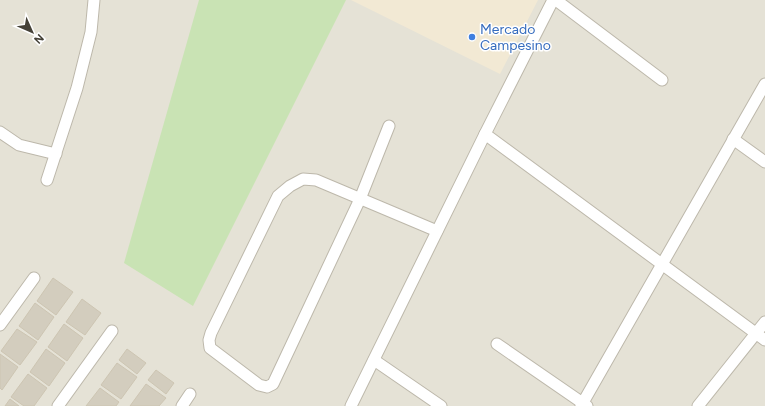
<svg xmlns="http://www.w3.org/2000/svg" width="765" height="406" viewBox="0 0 765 406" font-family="Figtree,sans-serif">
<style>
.residential{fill:#e5e2d6}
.commercial{fill:#f2e9d4}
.green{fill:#c9e3b4}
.building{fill:#d3cdbe;stroke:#cdc5b2}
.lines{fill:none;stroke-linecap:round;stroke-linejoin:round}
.minor-casing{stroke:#bdb8ab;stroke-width:13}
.minor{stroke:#fff;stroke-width:11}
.shop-dot{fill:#3f7fe0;stroke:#fff;stroke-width:1.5}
.labels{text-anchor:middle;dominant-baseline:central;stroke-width:3;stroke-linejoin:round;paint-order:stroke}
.shop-label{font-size:14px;fill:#366cbe;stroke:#fff;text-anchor:start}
</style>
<rect width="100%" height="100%" fill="#f2f0e7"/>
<rect class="residential" x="0" y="0" width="765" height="406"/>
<path class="commercial" d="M 351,0 L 538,0 L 500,74 Z"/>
<path class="green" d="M 199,0 L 346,0 L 193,306 L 124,263 Z"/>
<g class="building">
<path d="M 53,278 L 73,292 L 56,315 L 37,301 Z"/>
<path d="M 82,299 L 101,313 L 85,335 L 66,322 Z"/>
<path d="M 35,303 L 54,317 L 38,340 L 19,326 Z"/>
<path d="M 64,324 L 83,338 L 67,361 L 48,347 Z"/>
<path d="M 17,329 L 37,342 L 20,365 L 1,351 Z"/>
<path d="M 46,349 L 65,363 L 49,386 L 30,372 Z"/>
<path d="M 127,349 L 146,363 L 137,374 L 119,360 Z"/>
<path d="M 0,354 L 18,367 L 2,390 L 0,388 Z"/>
<path d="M 117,363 L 137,377 L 121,399 L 101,385 Z"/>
<path d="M 156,370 L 174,383 L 166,394 L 148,380 Z"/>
<path d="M 28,374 L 47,388 L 34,406 L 24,406 L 11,397 Z"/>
<path d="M 146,384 L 166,398 L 159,406 L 130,406 Z"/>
<path d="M 100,388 L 119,402 L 116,406 L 86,406 Z"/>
<path d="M 10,399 L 19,406 L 5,406 Z"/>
</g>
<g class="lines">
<g class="minor-casing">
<g id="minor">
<path d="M 556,0 L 662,80"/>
<path d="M 389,126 L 360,199 L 273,384 L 267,387 L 259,385 L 210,348 L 209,340 L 211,333 L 278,196 L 290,186 L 303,179 L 316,180 L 437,231"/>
<path d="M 0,132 L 19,145 L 56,154"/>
<path d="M 485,134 L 765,340"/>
<path d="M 733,139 L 765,162"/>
<path d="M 47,180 L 77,88 L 91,32 L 94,0"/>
<path d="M 0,325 L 34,278"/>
<path d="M 497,344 L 587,406"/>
<path d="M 374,360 L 441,406"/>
<path d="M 58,406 L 112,331"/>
<path d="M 182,406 L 190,394"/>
<path d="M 351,406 L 485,134 L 553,0"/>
<path d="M 581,406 L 765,84"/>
<path d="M 698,406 L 765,322"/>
</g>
</g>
<use href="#minor" class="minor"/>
</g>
<circle class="shop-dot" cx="472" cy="37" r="4"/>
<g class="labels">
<g class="shop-label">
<text x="480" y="29">Mercado<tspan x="480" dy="16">Campesino</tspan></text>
</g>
</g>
<g transform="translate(32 32) rotate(135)" stroke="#ffffff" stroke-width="3" paint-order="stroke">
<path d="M0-3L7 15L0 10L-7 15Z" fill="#454137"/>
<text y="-6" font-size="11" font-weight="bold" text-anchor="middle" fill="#454137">N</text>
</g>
</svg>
